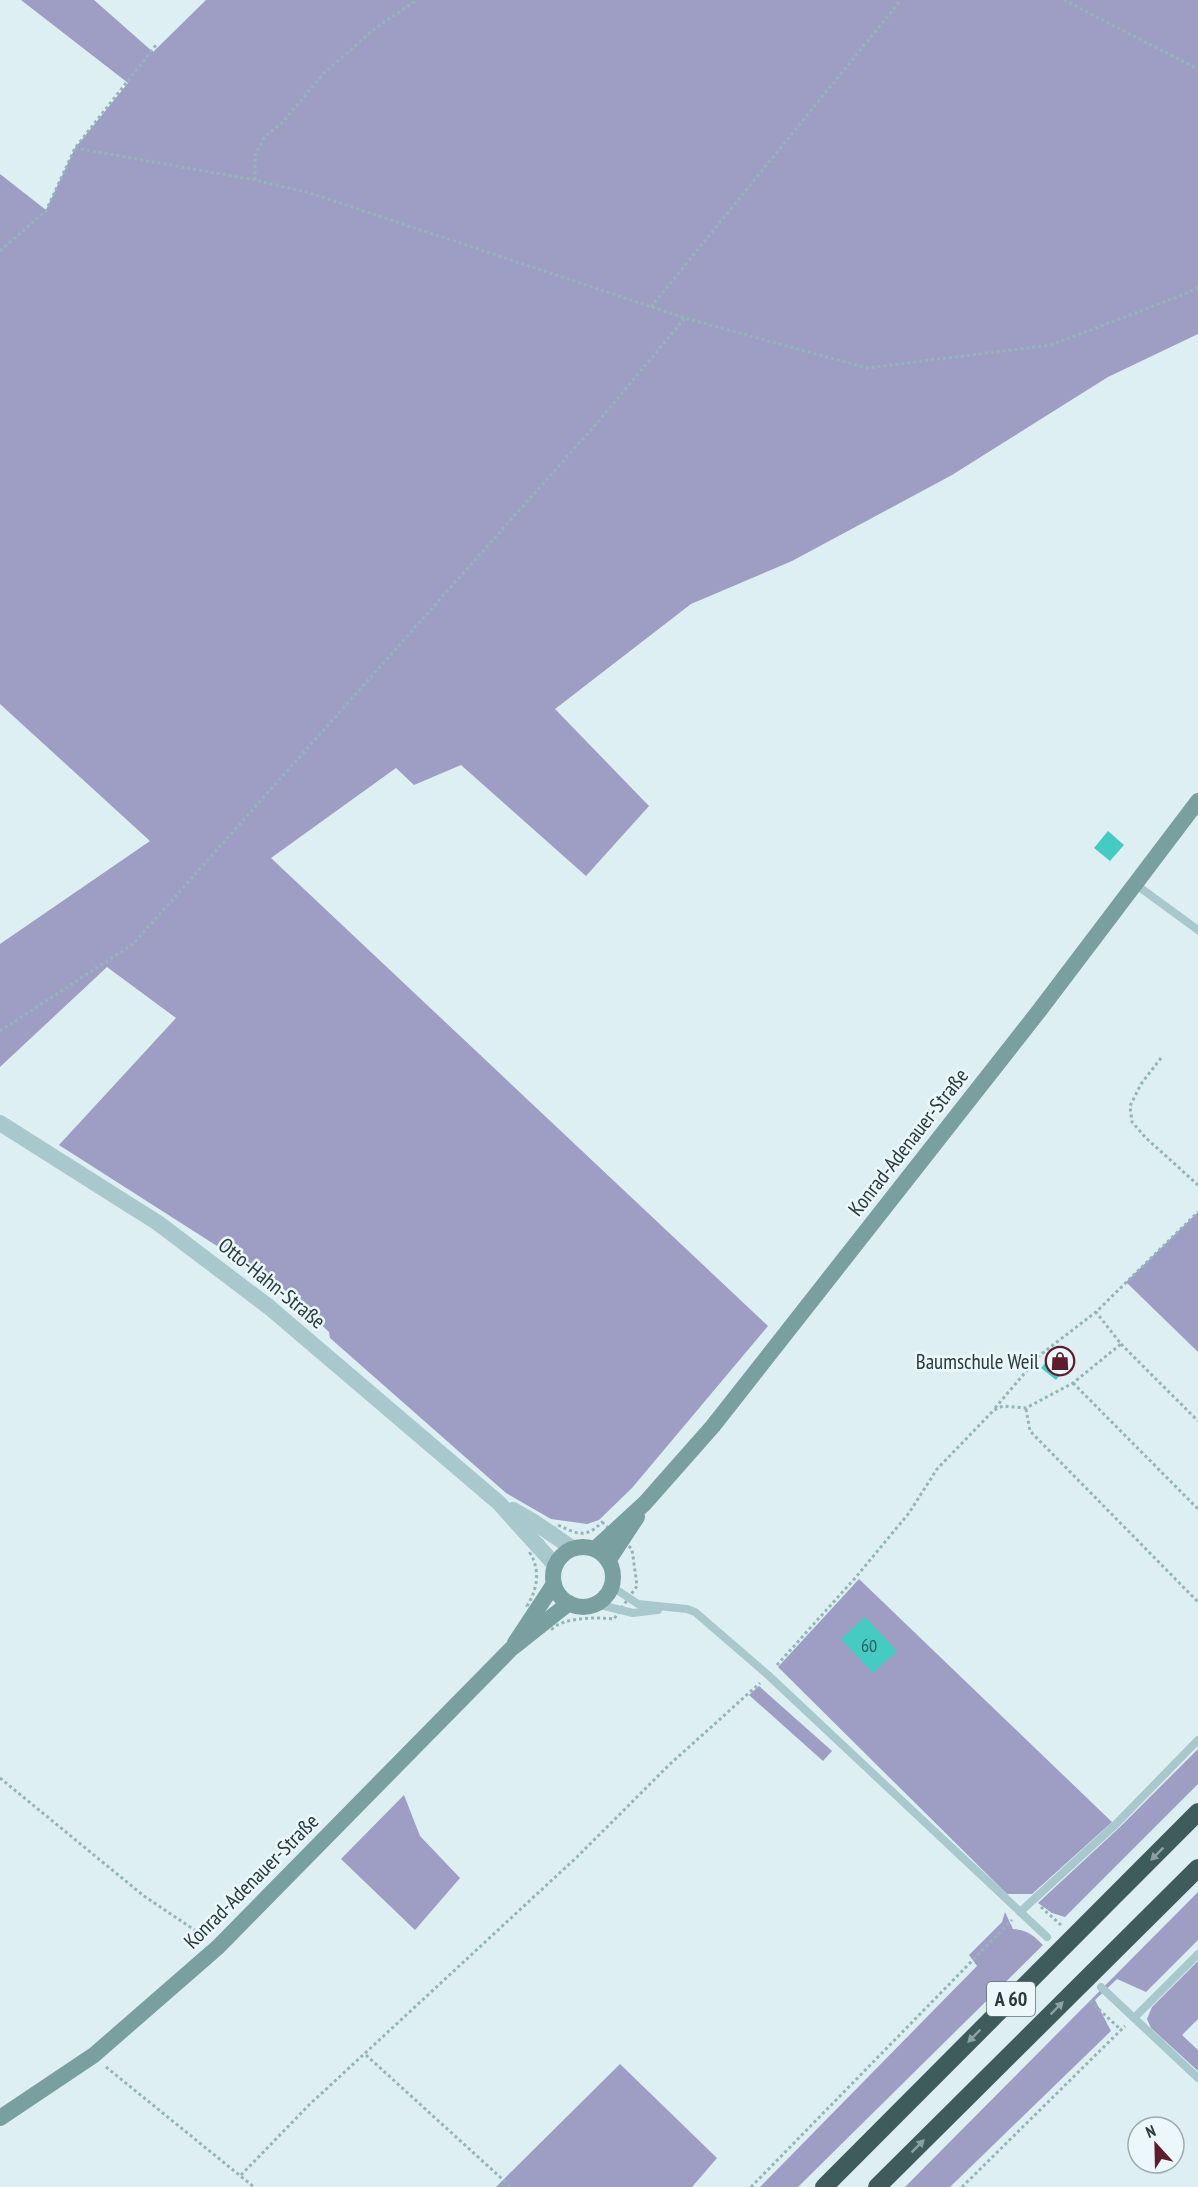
<svg xmlns="http://www.w3.org/2000/svg" width="1198" height="2187" viewBox="0 0 1198 2187" font-family="'PT Sans Narrow',sans-serif">
<style>
.green{fill:#9e9dc4}
.building{fill:#45cbc2}
.lines{fill:none;stroke-linecap:round;stroke-linejoin:round}
.path{stroke:#93b5b9;stroke-width:3;stroke-dasharray:3 3;stroke-linecap:butt}
.service{stroke:#a9c8cd;stroke-width:8}
.minor{stroke:#a9c8cd;stroke-width:16}
.secondary{stroke:#7a9fa1;stroke-width:16}
.motorway{stroke:#405b5b;stroke-width:18}
.oneway{fill:#8da1a3}
.labels{text-anchor:middle;dominant-baseline:central;stroke-width:5;stroke-linejoin:round;paint-order:stroke}
.number-label{font-size:18px;fill:#305e5c}
.shield{fill:#ebf7fb;stroke:#637374;stroke-width:1.5}
.shield-label{font-size:20px;font-weight:bold;fill:#293a3a}
.street-label{font-size:21px;fill:#293a3a;stroke:#ebf7fb}
.poi-label{font-size:21px;fill:#293a3a;stroke:#ebf7fb;text-anchor:end}
</style>
<rect width="100%" height="100%" fill="#deeff4"/>
<g class="green">
<path d="M 21,0 L 94,0 L 153,52 L 206,0 L 1198,0 L 1198,334 L 1108,377 L 952,475 L 792,561 L 691,604 L 555,709 L 649,806 L 586,876 L 461,765 L 414,785 L 396,768 L 271,858 L 768,1326 L 632,1488 L 599,1520 L 587,1524 L 551,1519 L 506,1493 L 330,1338 L 329,1332 L 271,1277 L 242,1262 L 59,1145 L 176,1018 L 107,967 L 0,1067 L 0,944 L 150,841 L 0,704 L 0,174 L 46,210 L 75,148 L 128,83 Z"/>
<path d="M 1198,1212 L 1198,1352 L 1126,1282 Z"/>
<path d="M 859,1579 L 1112,1822 L 1032,1894 L 1007,1894 L 778,1667 Z"/>
<path d="M 759,1686 L 832,1751 L 823,1761 L 749,1695 Z"/>
<path d="M 1198,1749 L 1198,1784 L 1065,1917 L 1052,1913 L 1038,1903 L 1120,1827 Z"/>
<path d="M 404,1795 L 420,1836 L 460,1878 L 415,1930 L 341,1859 Z"/>
<path d="M 1198,1892 L 1198,1940 L 1146,1992 L 1117,1979 L 1095,2000 L 1111,2031 L 950,2187 L 905,2187 Z"/>
<path d="M 1005,1912 L 1013,1929 C 1027,1930 1033,1935 1043,1945 L 798,2187 L 760,2187 L 977,1966 L 969,1955 L 1002,1922 Z"/>
<path d="M 1198,1961 L 1198,2019 L 1182,2035 L 1198,2050 L 1198,2071 L 1151,2028 L 1147,2019 L 1152,2007 Z"/>
<path d="M 620,2064 L 717,2158 L 692,2187 L 496,2187 Z"/>
</g>
<g class="building">
<path d="M 1108,831 L 1124,845 L 1110,861 L 1094,848 Z"/>
<path d="M 1055,1351 L 1070,1363 L 1056,1380 L 1041,1368 Z"/>
<path d="M 865,1617 L 897,1651 L 873,1673 L 841,1639 Z"/>
</g>
<g class="lines">
<g class="path">
<path d="M 1064,0 L 1198,69"/>
<path d="M 75,148 L 255,180 L 310,193 L 685,318 L 867,368 L 1051,345 L 1185,294 L 1198,287"/>
<path d="M 255,180 L 255,155 L 265,136 L 282,123 L 324,73 L 377,27 L 417,0"/>
<path d="M 0,251 L 46,211 L 75,148 L 156,45"/>
<path d="M 651,307 L 901,0"/>
<path d="M 0,1031 L 133,944 L 597,423 L 685,318"/>
<path d="M 1161,1058 L 1141,1084 L 1130,1106 L 1132,1122 L 1146,1138 L 1198,1185"/>
<path d="M 1121,1344 L 1198,1421"/>
<path d="M 1073,1383 L 1198,1509"/>
<path d="M 995,1408 L 1040,1355 L 1096,1312"/>
<path d="M 1026,1409 L 1030,1431 L 1198,1602"/>
<path d="M 602,1522 L 632,1549 L 637,1586 L 614,1619 C 597,1617 564,1617 552,1629 L 527,1606 C 537,1590 541,1571 530,1553 L 558,1525 C 577,1534 586,1539 602,1522 Z"/>
<path d="M 777,1665 L 856,1577 L 909,1513 L 937,1469 L 994,1410 L 1003,1406 L 1026,1408 L 1073,1383 L 1121,1344 L 1096,1312 L 1198,1212"/>
<path d="M 0,1778 L 144,1896 L 205,1937"/>
<path d="M 1041,1907 L 1061,1925"/>
<path d="M 1090,2001 L 1121,2030"/>
<path d="M 366,2055 L 511,2187"/>
<path d="M 106,2067 L 254,2187"/>
<path d="M 241,2175 L 309,2105 L 578,1856 L 669,1765 L 760,1683"/>
<path d="M 751,2187 L 1012,1920"/>
<path d="M 962,2187 L 1125,2026"/>
</g>
<g class="service">
<path d="M 1135,884 L 1198,930"/>
<path d="M 611,1586 L 638,1604 L 687,1609 L 695,1612 L 768,1675 L 1047,1937"/>
<path d="M 596,1604 L 633,1613 L 658,1610"/>
<path d="M 1020,1912 L 1115,1825 L 1198,1740"/>
<path d="M 1101,1987 L 1198,2078"/>
<path d="M 1134,2018 L 1198,1954"/>
</g>
<g class="minor">
<path d="M 0,1123 L 158,1223 L 269,1307 L 499,1503 L 555,1565"/>
<path d="M 513,1510 L 534,1522 L 572,1548"/>
</g>
<g class="secondary">
<circle cx="583" cy="1577" r="30"/>
<path d="M 595,1549 L 645,1503 L 713,1426 L 1039,1011 L 1198,801"/>
<path d="M 608,1561 L 637,1517"/>
<path d="M 515,1643 L 554,1584"/>
<path d="M 0,2118 L 94,2055 L 218,1947 L 511,1649 L 569,1603"/>
</g>
<g class="motorway">
<path d="M 824,2187 L 1198,1812"/>
<path d="M 877,2187 L 1198,1868"/>
</g>
</g>
<defs><path id="oneway-solid" d="M-6-.8H1V-3.2L6.5 0L1 3.2V.8H-6Z" transform="scale(1.5)"/></defs>
<g class="oneway">
<use href="#oneway-solid" transform="translate(1157 1854) rotate(135)"/>
<use href="#oneway-solid" transform="translate(1057 2008) rotate(-45)"/>
<use href="#oneway-solid" transform="translate(974 2036) rotate(135)"/>
<use href="#oneway-solid" transform="translate(918 2146) rotate(-45)"/>
</g>
<defs>
<g id="shop-ring" transform="scale(1.5)"><circle r="9.5" fill="#ebf7fb" stroke="#5e1d2d" stroke-width="1.5"/><path d="M-5-2.5h2.3a2.7 3.5 0 0 1 5.4 0H5L5.5 6h-11ZM-1.5-2.5h3a1.5 2.3 0 0 0-3 0Z" fill="#5e1d2d"/></g>
</defs>
<g fill-rule="evenodd">
<use href="#shop-ring" x="1060" y="1361"/>
</g>
<g class="labels">
<g class="number-label">
<text x="869" y="1645">60</text>
</g>
<rect class="shield" x="987" y="1982" width="48" height="34" rx="4.5"/>
<g class="shield-label">
<text x="1011" y="1999">A 60</text>
</g>
<g class="street-label">
<text transform="translate(908 1142) rotate(-52)">Konrad-Adenauer-Straße</text>
<text transform="translate(272 1283) rotate(39)">Otto-Hahn-Straße</text>
<text transform="translate(251 1881) rotate(-45)">Konrad-Adenauer-Straße</text>
</g>
<g class="poi-label">
<text x="1039" y="1361">Baumschule Weil</text>
</g>
</g>
<g transform="translate(1156 2145) rotate(338)"><circle r="28" fill="#ebf7fb" stroke="#9dabae" stroke-width="1.5"/>
<path d="M0-4.5L10 22L0 15L-10 22Z" fill="#5e1d2d"/>
<text y="-9" font-size="16" font-weight="bold" text-anchor="middle" fill="#293a3a">N</text>
</g>
</svg>
